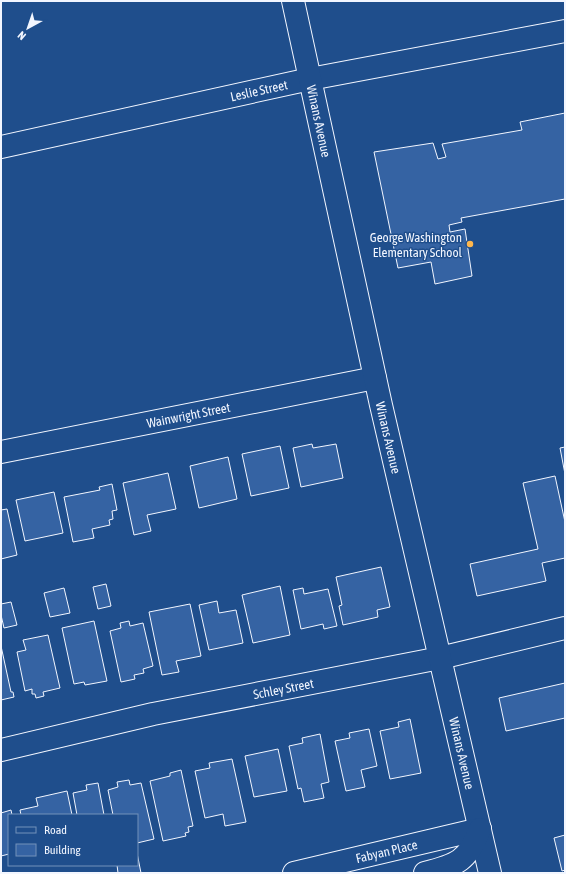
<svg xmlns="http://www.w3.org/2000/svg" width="566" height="874" viewBox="0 0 566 874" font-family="'Asap Condensed',sans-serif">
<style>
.building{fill:#3563a3;stroke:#f2f6ff}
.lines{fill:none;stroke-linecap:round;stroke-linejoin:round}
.street-casing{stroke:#f2f6ff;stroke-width:24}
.secondary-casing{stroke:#f2f6ff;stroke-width:24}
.highway-casing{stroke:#f2f6ff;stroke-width:24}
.street{stroke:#1f4e8c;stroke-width:22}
.secondary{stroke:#1f4e8c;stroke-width:22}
.highway{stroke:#1f4e8c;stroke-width:22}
.poi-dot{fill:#ffb74d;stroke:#1f4e8c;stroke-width:1.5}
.labels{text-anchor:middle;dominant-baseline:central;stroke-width:3;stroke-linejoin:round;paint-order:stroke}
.street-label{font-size:13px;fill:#f2f6ff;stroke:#1f4e8c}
.poi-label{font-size:13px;fill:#f2f6ff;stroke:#1f4e8c;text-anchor:end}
</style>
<rect width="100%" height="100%" fill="#1f4e8c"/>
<g class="building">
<path d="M 565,113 L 565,199 L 461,218 L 462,222 L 449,225 L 450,232 L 465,229 L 472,276 L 435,284 L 431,262 L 398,268 L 374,152 L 433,143 L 438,159 L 446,157 L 442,144 L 522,130 L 520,122 Z"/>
<path d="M 312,444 L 313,448 L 336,444 L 343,478 L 301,487 L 293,448 Z"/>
<path d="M 280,446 L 289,488 L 251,496 L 242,454 Z"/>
<path d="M 565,447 L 565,474 L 560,448 Z"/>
<path d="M 228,457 L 237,499 L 199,508 L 190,466 Z"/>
<path d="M 168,473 L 176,509 L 147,515 L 151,531 L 134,535 L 123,483 Z"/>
<path d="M 555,476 L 565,522 L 565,558 L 542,563 L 546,581 L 477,596 L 470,564 L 538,549 L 523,483 Z"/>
<path d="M 112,484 L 117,510 L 112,511 L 113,519 L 109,520 L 110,525 L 92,529 L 94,538 L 73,542 L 64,497 L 100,490 L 99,487 Z"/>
<path d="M 54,492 L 63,533 L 25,541 L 16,500 Z"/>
<path d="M 7,509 L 17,555 L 1,559 L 1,510 Z"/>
<path d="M 381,567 L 390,607 L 377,610 L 378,617 L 343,625 L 339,606 L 342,605 L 336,577 Z"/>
<path d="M 106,584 L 111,606 L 98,609 L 93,587 Z"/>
<path d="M 280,586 L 290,635 L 253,643 L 242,595 Z"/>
<path d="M 64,588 L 70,613 L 50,617 L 44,593 Z"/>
<path d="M 303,588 L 304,594 L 328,589 L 337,626 L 324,629 L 323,624 L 301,629 L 293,590 Z"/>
<path d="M 217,601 L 219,613 L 236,610 L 243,643 L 209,650 L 199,605 Z"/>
<path d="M 11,602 L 17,625 L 4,628 L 1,615 L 1,604 Z"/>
<path d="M 190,604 L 201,656 L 176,661 L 179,672 L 162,675 L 149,612 Z"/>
<path d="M 94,621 L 107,681 L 85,685 L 84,682 L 74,684 L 62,628 Z"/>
<path d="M 129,621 L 130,626 L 143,623 L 153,666 L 143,669 L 144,673 L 134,675 L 135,679 L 121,682 L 110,631 L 121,628 L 120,623 Z"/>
<path d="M 48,635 L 60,688 L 43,692 L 44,696 L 36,698 L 35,694 L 32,694 L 32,689 L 25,691 L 17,652 L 26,650 L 23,640 Z"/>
<path d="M 1,646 L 11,692 L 13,692 L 14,697 L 1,700 Z"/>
<path d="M 565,683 L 565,718 L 506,731 L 499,698 Z"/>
<path d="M 410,719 L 421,773 L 390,779 L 380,731 L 399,727 L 398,722 Z"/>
<path d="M 369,729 L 377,766 L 361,770 L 365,787 L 346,791 L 335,741 L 350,738 L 349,733 Z"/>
<path d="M 320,734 L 329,782 L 321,784 L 324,798 L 304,802 L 301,788 L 298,789 L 289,746 L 303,743 L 302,738 Z"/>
<path d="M 278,749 L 287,791 L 254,797 L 245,756 Z"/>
<path d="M 232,759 L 246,822 L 225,826 L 223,814 L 205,818 L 195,771 L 210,768 L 209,763 Z"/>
<path d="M 181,770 L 193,826 L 188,827 L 189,832 L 185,833 L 186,836 L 163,841 L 150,781 L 170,776 L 170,773 Z"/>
<path d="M 129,780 L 130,785 L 141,783 L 154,839 L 137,843 L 137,815 L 113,815 L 108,790 L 118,787 L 117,782 Z"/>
<path d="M 98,783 L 104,815 L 77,815 L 73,793 L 87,790 L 86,785 Z"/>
<path d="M 67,791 L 72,815 L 21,815 L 20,810 L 38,806 L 36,798 Z"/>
<path d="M 11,810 L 12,815 L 9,815 L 9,854 L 1,856 L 1,813 Z"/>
<path d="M 565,835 L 565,870 L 562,871 L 554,838 Z"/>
<path d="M 137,853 L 141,873 L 118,873 L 117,865 L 137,865 Z"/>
</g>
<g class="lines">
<g class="street-casing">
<g id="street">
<path id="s1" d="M 1,147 L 310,79 L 565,31"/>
<path id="s2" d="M 1,452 L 375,378"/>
<path id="s3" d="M 1,750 L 153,714 L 440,658 L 565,628"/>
</g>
</g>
<g class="secondary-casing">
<g id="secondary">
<path id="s4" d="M 293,1 L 381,405 L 490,873"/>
<path id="s5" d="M 294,873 L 480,829"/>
</g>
</g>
<g class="highway-casing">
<path id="highway" d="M 425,873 C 457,865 468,861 480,829"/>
</g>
<use href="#street" class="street"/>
<use href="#secondary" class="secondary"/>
<use href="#highway" class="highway"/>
</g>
<circle class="poi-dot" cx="470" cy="244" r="4"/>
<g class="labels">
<g class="street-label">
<text stroke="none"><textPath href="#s1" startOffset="264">Leslie Street</textPath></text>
<text stroke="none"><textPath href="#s4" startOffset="123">Winans Avenue</textPath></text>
<text stroke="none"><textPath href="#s2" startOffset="191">Wainwright Street</textPath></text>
<text stroke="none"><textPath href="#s4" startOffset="447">Winans Avenue</textPath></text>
<text stroke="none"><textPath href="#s3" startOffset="289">Schley Street</textPath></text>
<text stroke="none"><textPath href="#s4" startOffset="771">Winans Avenue</textPath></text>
<text stroke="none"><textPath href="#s5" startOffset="95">Fabyan Place</textPath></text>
</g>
<g class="poi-label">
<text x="462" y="237">George Washington<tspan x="462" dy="15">Elementary School</tspan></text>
</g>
</g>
<rect width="566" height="874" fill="none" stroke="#f2f6ff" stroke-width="4"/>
<rect x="8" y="814" width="130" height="52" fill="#1f4e8c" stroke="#7391ba"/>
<rect x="16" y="827" width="20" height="6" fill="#1f4e8c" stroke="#7391ba"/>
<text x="44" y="834" font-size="12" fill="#f2f6ff">Road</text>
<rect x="16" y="844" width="20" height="12" fill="#3563a3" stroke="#7391ba"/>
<text x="44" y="854" font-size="12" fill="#f2f6ff">Building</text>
<g transform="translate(28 28) rotate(220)" stroke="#1f4e8c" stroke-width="3" paint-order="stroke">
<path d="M0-3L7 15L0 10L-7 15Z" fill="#f2f6ff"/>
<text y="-6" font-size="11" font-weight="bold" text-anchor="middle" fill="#f2f6ff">N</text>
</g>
</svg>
